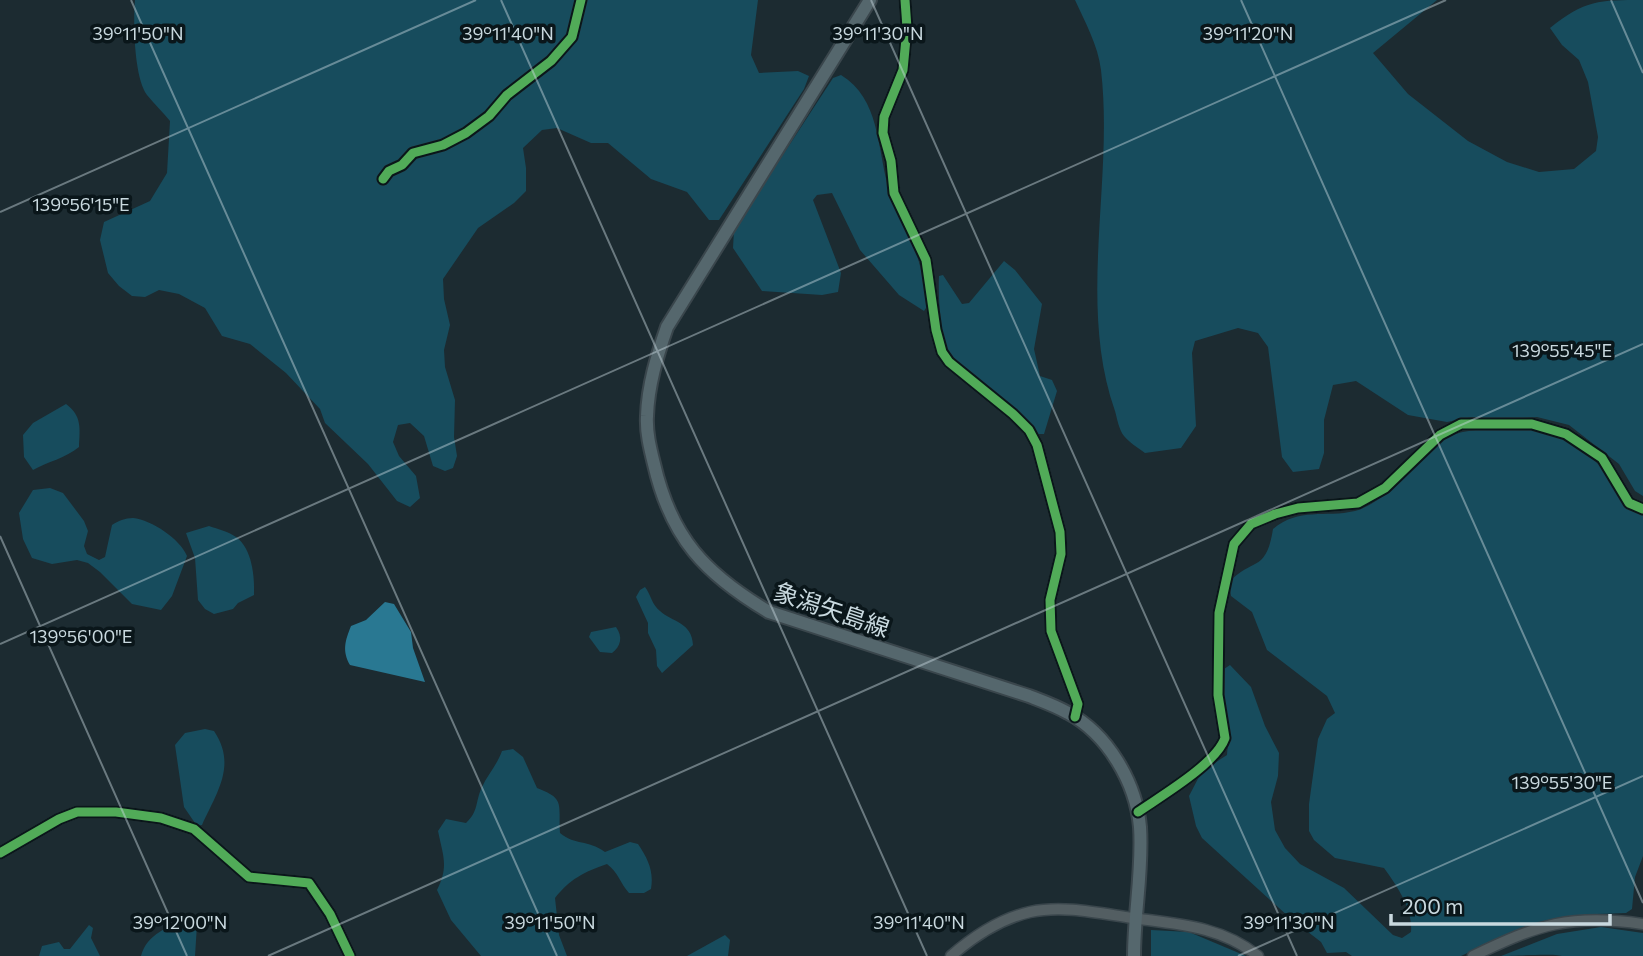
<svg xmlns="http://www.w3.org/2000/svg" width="1643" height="956" viewBox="0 0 1643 956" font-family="Commissioner,'Noto Sans JP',sans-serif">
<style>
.green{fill:#174c5d}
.water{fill:#297892}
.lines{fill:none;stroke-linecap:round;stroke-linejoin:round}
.minor-casing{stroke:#3a464c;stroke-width:13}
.major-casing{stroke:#3a464c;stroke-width:16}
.minor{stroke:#535e62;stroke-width:10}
.major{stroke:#55676d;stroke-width:12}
.cycleway-casing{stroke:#0a161a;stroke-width:13}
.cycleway{stroke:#51ab58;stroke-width:9}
.ticks{fill:none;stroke:#c9d9df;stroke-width:2;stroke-opacity:0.45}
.labels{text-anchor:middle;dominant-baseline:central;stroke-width:7;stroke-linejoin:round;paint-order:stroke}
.street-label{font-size:24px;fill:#c9d9df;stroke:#0a161a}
.ticks-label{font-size:18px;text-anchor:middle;fill:#c9d9df;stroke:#0a161a;stroke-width:7;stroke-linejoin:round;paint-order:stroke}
</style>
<rect width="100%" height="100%" fill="#1c2b31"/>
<g class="green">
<path d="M 135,0 L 758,0 L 751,55 L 759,73 L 798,71 L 809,76 L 804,89 L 719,220 L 709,220 L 687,192 L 651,179 L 608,143 L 591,143 L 557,128 L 542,130 L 523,148 L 526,168 L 526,191 L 514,203 L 478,228 L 443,279 L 444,299 L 450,325 L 444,350 L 445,367 L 455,400 L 454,437 L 457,456 L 453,468 L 445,471 L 433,466 L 424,436 L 410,423 L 398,425 L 393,442 L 399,456 L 416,476 L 420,498 L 410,507 L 397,501 L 368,464 L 325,423 L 320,409 L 286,373 L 250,344 L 222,336 L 205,308 L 179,294 L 159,290 L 145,297 L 132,296 L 119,286 L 108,273 L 100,240 L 104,222 L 150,201 L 167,173 L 170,121 C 163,112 154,104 147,95 C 134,78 133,22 135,0 Z"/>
<path d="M 1075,0 L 1437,0 L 1373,53 L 1408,94 L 1468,141 L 1507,162 L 1539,172 L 1574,169 L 1596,151 L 1598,137 L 1588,82 L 1579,60 L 1562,45 L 1550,28 C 1585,0 1599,0 1643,0 L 1643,496 L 1635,491 L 1619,464 L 1569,425 L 1537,417 L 1498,420 L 1472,417 L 1447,422 L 1408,415 L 1356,381 L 1333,385 L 1324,420 L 1324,453 L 1319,469 L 1293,472 L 1282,457 L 1268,347 L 1258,333 L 1238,328 L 1195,341 L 1192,353 L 1196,426 L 1181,448 L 1145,453 C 1138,448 1129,442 1124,436 C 1119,430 1117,418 1115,411 C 1077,303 1114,181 1101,70 C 1098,45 1085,22 1075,0 Z"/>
<path d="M 841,75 C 880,99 877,147 888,186 C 894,212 911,236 919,262 C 923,276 925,290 928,305 L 924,311 L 899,295 L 860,250 L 832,193 L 817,195 L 813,200 L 841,273 L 838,292 L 822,295 L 762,291 L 733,248 L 734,230 L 833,78 Z"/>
<path d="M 1004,261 L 1015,270 L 1042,304 L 1034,349 L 1040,376 L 1052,380 L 1057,391 L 1044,434 L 1038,434 C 1015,403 965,381 948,350 C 940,337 938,292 939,276 L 943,275 L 962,304 L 969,303 Z"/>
<path d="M 66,404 C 82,416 80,428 79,447 C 66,458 47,462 33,470 L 24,457 L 23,435 L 33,423 Z"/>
<path d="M 1529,429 C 1555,433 1583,447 1601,467 C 1615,483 1619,509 1643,514 L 1643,856 L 1635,877 L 1632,909 L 1626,913 L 1598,914 L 1523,927 L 1461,956 L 1352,956 L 1346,952 L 1327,953 L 1321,942 L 1290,918 L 1202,838 L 1196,826 L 1189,796 L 1202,771 L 1227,755 C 1227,749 1229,743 1229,738 C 1229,715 1217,692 1224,669 L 1230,665 L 1251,687 L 1265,726 L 1279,753 L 1278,776 L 1271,802 L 1275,830 L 1285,848 L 1300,864 L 1344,888 L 1393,935 L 1402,938 L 1411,932 C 1413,909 1397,886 1384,868 L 1335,858 L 1314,840 L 1309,831 L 1309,804 L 1318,739 L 1327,719 L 1335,713 L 1327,696 L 1267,650 L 1252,612 L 1231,596 L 1229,582 C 1253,557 1266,573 1273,529 C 1299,507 1325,518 1355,511 C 1385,503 1420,461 1442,440 C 1467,425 1501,430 1529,429 Z"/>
<path d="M 50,488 L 63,493 L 84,521 L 88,531 L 84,546 L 87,554 L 99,560 L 105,557 L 112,525 C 118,521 125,518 133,518 C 152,520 180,539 187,556 L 172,596 L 161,610 L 132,604 L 100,572 L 88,563 L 77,560 L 52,564 L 32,558 L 23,539 L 19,513 L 33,490 Z"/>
<path d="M 209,526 C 218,529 229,532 236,537 C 252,548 255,577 254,595 L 238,603 L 233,609 L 214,614 L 205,609 L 198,600 L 195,558 L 186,533 Z"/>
<path d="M 645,587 C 651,595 652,605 660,611 C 672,622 692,622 693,645 L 662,673 L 657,666 L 656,650 L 648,633 L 648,623 L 636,597 L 640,590 Z"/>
<path d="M 616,627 C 623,637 621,646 612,653 L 600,652 L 589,637 L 591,632 Z"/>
<path d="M 205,729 L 214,731 C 237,765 217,792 202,825 L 197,826 L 184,807 L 175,745 L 185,733 Z"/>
<path d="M 513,749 L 523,757 L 537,788 C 566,799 558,804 560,833 C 576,846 587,839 605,852 L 630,842 L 638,844 C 648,859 654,871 651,889 L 644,893 L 629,893 C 620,883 618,872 607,864 C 584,872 570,879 555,898 L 559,935 L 567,956 L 481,956 L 451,920 L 437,890 C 449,866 443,856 438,831 L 446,819 L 466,823 C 479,811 475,802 482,787 C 488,774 497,765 502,751 Z"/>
<path d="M 188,916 L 195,919 L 197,925 L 195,956 L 141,956 C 147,933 169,928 188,916 Z"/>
<path d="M 89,925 L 93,928 L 91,938 L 100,956 L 39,956 L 42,946 L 59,942 L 64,949 L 70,949 Z"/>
<path d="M 1601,927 L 1643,933 L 1643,956 L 1562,956 C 1553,953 1515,956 1501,956 L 1557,934 Z"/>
<path d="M 1151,930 L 1189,932 L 1246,956 L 1151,956 Z"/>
<path d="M 725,935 L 730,940 L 728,956 L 687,956 Z"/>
</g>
<path class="water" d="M 385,602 L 394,604 L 411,632 L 413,648 L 425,682 L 350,665 C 342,651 345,641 351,626 L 366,620 Z"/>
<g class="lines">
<g class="minor-casing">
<g id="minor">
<path d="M 905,0 L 907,28 L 903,70 L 884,117 L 883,133 L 891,161 L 894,193 L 926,260 L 936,330 L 942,352 L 949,362 L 1013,414 L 1029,430 L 1037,445 L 1060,532 L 1061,554 L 1050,600 L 1051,631 L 1078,704 L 1075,717"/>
<path d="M 383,179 L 389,171 L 402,165 L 413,153 L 443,145 L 466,133 L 489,116 L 507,95 L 551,61 L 572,37 L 581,0"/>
<path d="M 1138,812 C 1161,796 1216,764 1225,738 L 1218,695 L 1219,613 L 1234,544 L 1251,524 L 1275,514 L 1298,508 L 1358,503 L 1385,488 L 1440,435 L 1461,424 L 1532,424 L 1566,434 L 1602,458 L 1629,503 L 1643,509"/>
<path d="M 0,853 L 59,819 L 77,812 L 116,812 L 161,818 L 194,829 L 249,877 L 309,883 L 330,914 L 350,956"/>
<path d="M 951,956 C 974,936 999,919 1030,912 C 1063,905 1098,913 1132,918 C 1177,924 1221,926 1258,956"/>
<path d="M 1473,956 C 1537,925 1571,913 1643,924"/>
</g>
</g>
<g class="major-casing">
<path id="major" d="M 870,0 L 667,327 C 657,356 648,385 647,416 C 646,432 650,448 654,464 C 671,538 705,574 769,612 L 1029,696 C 1042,701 1056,706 1068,713 C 1108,734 1136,783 1140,827 C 1143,870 1134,913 1134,956"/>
</g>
<use href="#minor" class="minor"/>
<use href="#major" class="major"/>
<g class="cycleway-casing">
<g id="cycleway">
<path d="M 905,0 L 907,28 L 903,70 L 884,117 L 883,133 L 891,161 L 894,193 L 926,260 L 936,330 L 942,352 L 949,362 L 1013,414 L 1029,430 L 1037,445 L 1060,532 L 1061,554 L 1050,600 L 1051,631 L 1078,704 L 1075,717"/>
<path d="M 383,179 L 389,171 L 402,165 L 413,153 L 443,145 L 466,133 L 489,116 L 507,95 L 551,61 L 572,37 L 581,0"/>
<path d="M 1138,812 C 1161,796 1216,764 1225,738 L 1218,695 L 1219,613 L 1234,544 L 1251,524 L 1275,514 L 1298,508 L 1358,503 L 1385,488 L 1440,435 L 1461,424 L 1532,424 L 1566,434 L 1602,458 L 1629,503 L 1643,509"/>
<path d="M 0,853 L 59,819 L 77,812 L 116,812 L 161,818 L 194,829 L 249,877 L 309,883 L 330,914 L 350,956"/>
</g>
</g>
<use href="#cycleway" class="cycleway"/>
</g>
<path class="ticks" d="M 131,0 L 557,956M 501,0 L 927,956M 871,0 L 1297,956M 1241,0 L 1643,903M 1611,0 L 1643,73M 0,212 L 476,0M 0,536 L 187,956M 0,644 L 1446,0M 268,956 L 1643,344M 1238,956 L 1643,776"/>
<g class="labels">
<g class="street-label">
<text transform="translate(832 609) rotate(19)">象潟矢島線</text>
</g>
</g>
<g class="ticks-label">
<text x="138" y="40">39°11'50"N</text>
<text x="508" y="40">39°11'40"N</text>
<text x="1248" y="40">39°11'20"N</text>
<text x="878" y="40">39°11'30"N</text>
<text x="81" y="211">139°56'15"E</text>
<text x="1562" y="357">139°55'45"E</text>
<text x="81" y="643">139°56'00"E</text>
<text x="1562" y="789">139°55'30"E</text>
<text x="180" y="929">39°12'00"N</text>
<text x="550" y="929">39°11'50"N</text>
<text x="919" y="929">39°11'40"N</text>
<text x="1289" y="929">39°11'30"N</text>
</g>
<path d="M1391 914v10h219v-10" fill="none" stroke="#c9d9df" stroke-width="3.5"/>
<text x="1402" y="914" font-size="21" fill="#c9d9df" stroke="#0a161a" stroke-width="5" paint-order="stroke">200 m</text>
</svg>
